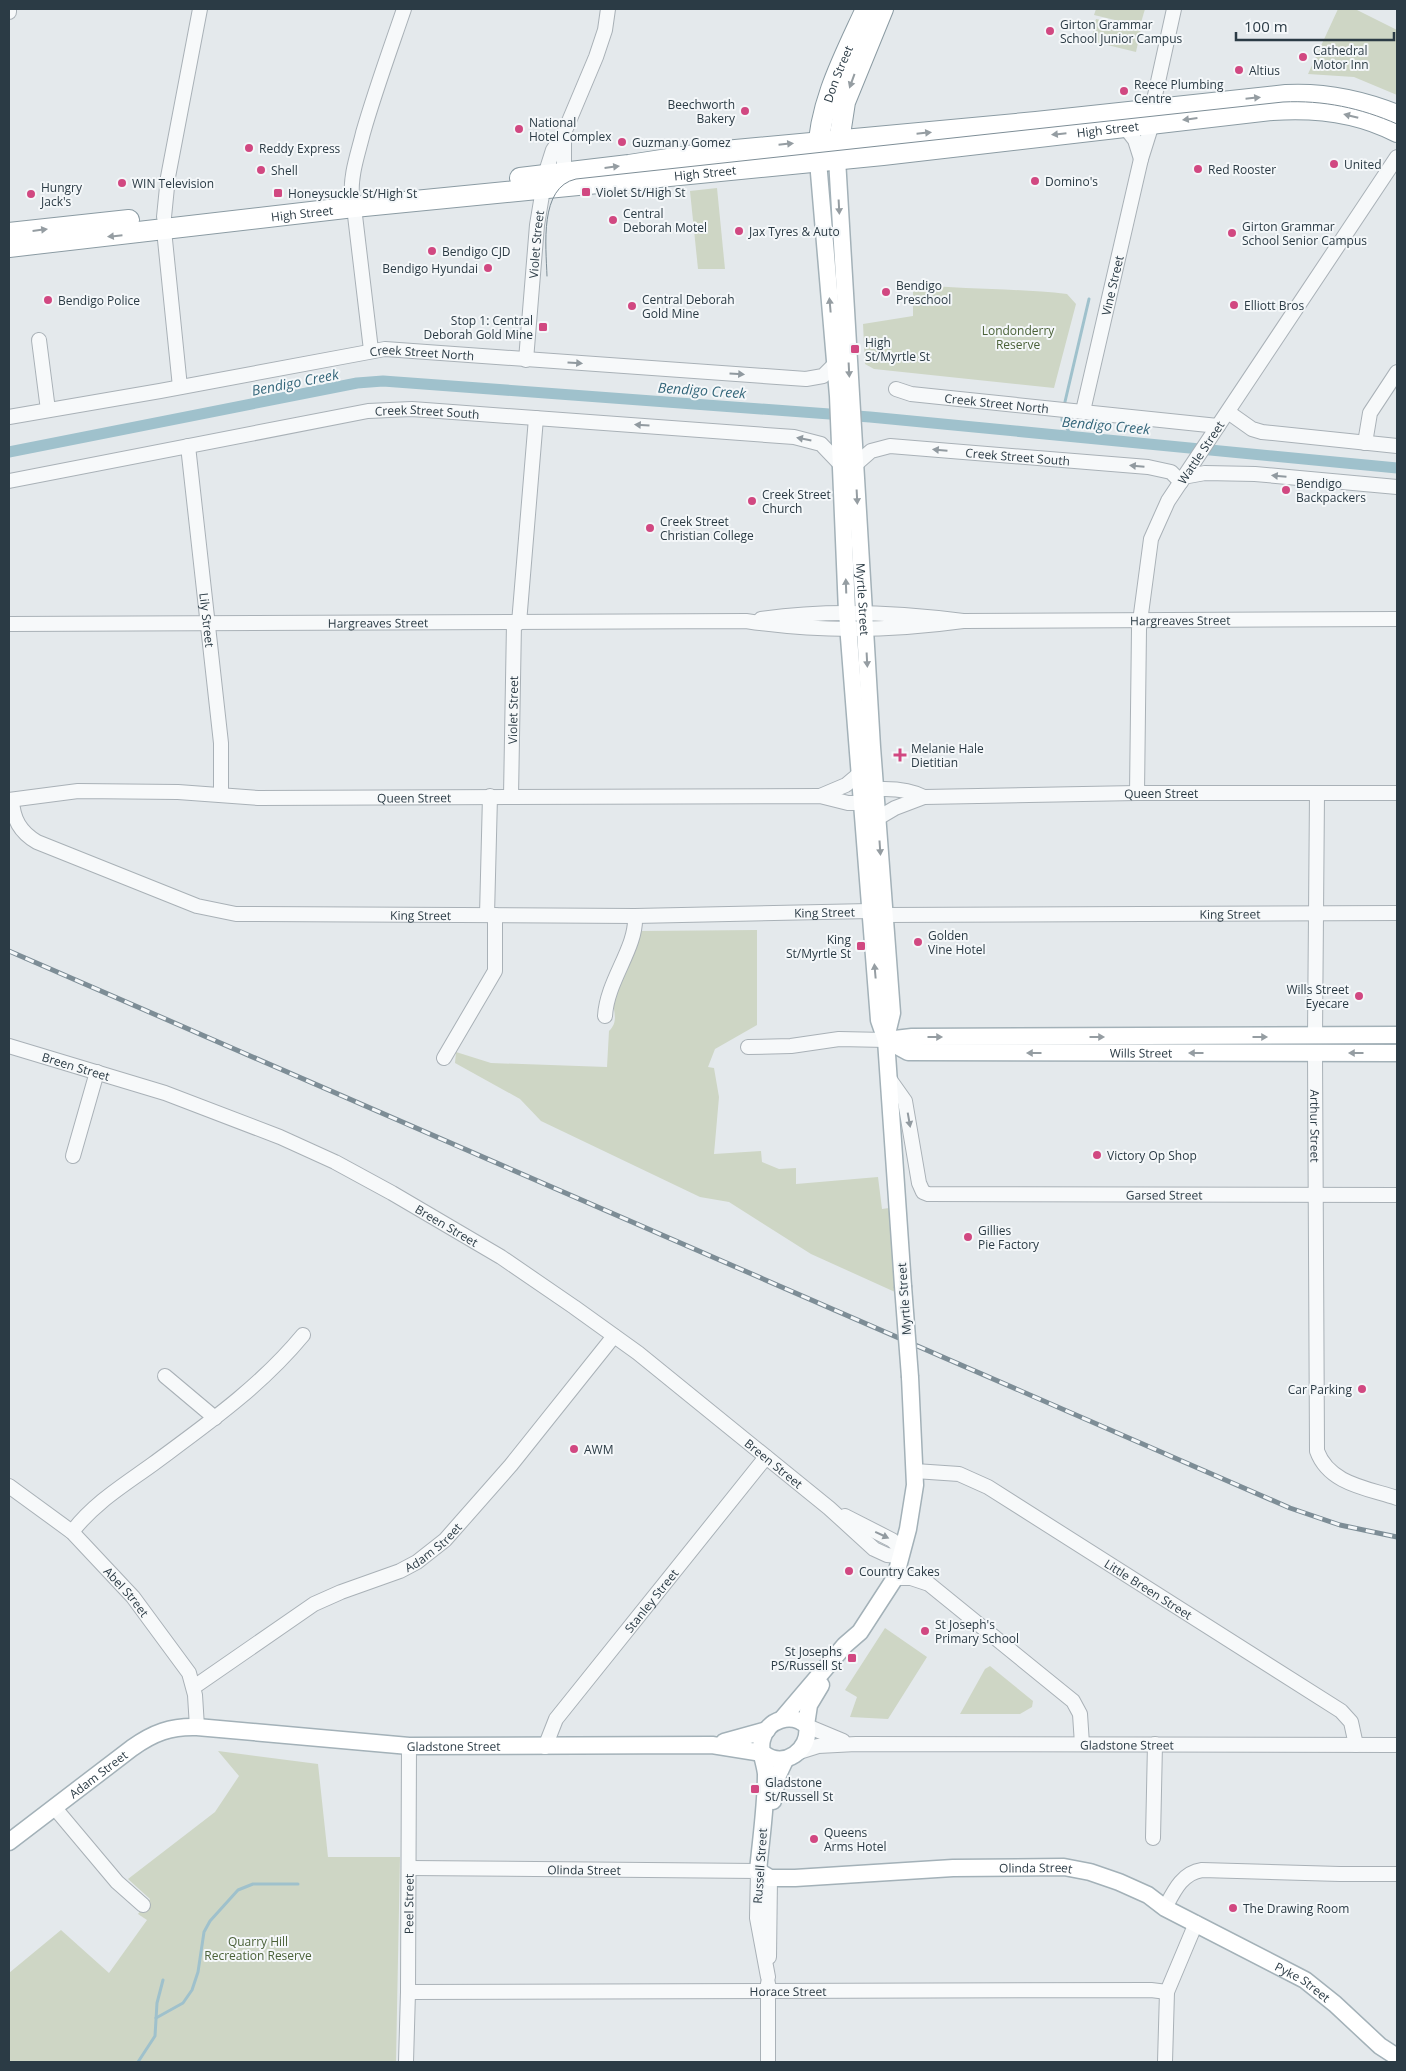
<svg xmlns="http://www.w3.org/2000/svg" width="1406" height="2071" viewBox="0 0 1406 2071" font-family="'Open Sans',sans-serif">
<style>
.green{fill:#ced6c5}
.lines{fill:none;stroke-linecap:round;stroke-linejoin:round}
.stream{stroke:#9fc1cc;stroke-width:3}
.canal{stroke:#9fc1cc;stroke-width:11}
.minor-casing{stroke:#a9b1b7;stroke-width:16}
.major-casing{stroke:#a3b1b8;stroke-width:19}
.highway-casing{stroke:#8b9ba3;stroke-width:22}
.minor{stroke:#f7f9fa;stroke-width:14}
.major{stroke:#fff;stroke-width:16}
.highway{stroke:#fff;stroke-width:20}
.tram{stroke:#7d8d96;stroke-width:1}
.rail-casing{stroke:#7d8d96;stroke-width:5}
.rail{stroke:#f4f7f9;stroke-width:3;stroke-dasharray:9;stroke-linecap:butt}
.major-bridge-casing{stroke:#a3b1b8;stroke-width:19;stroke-linecap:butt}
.major-bridge{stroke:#fff;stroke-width:16}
.oneway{fill:#959da2}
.oneway2{fill:#919aa0}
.poi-dot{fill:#d14881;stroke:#f4f7f9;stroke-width:2}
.labels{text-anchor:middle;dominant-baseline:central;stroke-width:4;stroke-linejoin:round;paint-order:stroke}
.poi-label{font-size:12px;fill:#2b3b45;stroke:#f4f7f9;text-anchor:start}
.street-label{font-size:12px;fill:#2b3b45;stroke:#f4f7f9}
.park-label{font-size:12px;fill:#4a6138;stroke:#f4f7f9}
.water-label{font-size:14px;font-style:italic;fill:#34667a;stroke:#f4f7f9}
</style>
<rect width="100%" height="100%" fill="#e4e9ec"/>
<g class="green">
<path d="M 1096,9 L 1145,9 L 1140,26 L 1094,15 Z"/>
<path d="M 1338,9 L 1355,9 L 1397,30 L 1397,95 L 1354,77 L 1308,74 Z"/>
<path d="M 1096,19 L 1141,29 L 1136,52 L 1091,41 Z"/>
<path d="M 717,188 L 725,269 L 698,269 L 690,191 Z"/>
<path d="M 913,284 C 965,290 1015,288 1067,294 L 1076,304 L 1054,388 L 874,369 L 865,364 L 863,324 L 913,316 Z"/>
<path d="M 757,930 L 757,1025 L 715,1049 L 708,1067 L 714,1068 L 719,1097 L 714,1154 L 761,1151 L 762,1162 L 779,1169 L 796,1168 L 796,1184 L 878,1177 L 882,1209 L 889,1208 L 895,1292 L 811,1254 L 729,1202 L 700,1197 L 541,1121 L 520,1099 L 455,1063 L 456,1052 L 491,1063 L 607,1067 L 609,1031 C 620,1021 612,1009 613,997 C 615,981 634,947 641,931 Z"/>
<path d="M 885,1628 L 927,1657 L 888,1719 L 850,1717 L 857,1697 L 845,1690 Z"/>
<path d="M 990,1666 L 1033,1701 L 1032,1707 L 1020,1714 L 960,1714 L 985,1669 Z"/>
<path d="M 218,1751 L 318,1764 L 328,1857 L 400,1857 L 396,2062 L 9,2062 L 9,1973 L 61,1930 L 109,1973 L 147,1920 L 138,1914 L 150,1899 L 128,1879 L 215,1812 L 239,1776 Z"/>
</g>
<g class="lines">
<g class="stream">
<path d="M 1064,406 L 1089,299"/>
<path d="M 1062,414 L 1062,420 L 1072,437"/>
<path d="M 156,2018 L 183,2003 L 192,1990 L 198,1972 L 204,1932 L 210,1921 L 238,1890 L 253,1884 L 298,1884"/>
<path d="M 138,2062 L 155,2036 L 157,2003 L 163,1980"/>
</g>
<path class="canal" d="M 9,452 L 357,383 L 383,381 L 870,417 L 1397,468"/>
<g class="minor-casing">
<g id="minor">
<path d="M 9,12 L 9,9"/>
<path d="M 1152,109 L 1174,9"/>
<path d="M 1125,127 L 1135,140 L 1141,159"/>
<path d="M 564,173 L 564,136"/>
<path d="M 545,175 L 553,150 L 564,133 L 596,57 L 605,30 L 608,9"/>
<path d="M 352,197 C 350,175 358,154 363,133 C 375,91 390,50 404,9"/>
<path d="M 354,207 L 371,350"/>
<path d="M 164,217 L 168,177 L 200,9"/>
<path d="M 164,230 L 180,387"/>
<path d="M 39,340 L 48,410"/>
<path id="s1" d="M 526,360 L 537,225 L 543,189"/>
<path id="s2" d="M 896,389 L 911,394 L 1218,426"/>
<path id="s3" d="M 1083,411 L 1141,159 L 1152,124"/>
<path d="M 1228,412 L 1252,429 L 1262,432 L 1397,446"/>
<path id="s4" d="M 9,417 L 160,391 L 385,349 L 806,379 L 823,376 L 835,364"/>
<path d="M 1365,443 L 1370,413 L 1397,372"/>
<path id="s5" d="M 188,446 L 221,743 L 221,795"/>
<path id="s6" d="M 855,465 L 871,451 L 890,446 L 1148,467 L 1171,472 L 1181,482"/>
<path d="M 1183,477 L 1205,473 L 1255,474 L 1397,487"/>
<path id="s7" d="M 9,481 L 368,411 L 412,409 L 794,437 L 821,444 L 842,466"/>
<path id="s8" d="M 761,619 C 829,609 895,612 963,621 L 1397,619"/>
<path d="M 519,623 L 536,418"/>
<path id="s9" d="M 9,624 L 746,621 C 818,632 891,631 963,621"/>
<path d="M 866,790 C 885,788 907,788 924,797"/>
<path id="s10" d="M 1137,793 L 1139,629 L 1151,539 L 1168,501 L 1397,157"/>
<path id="s11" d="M 511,796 L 514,623"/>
<path d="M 820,796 L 846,785 L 859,774"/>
<path id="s12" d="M 9,800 L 78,791 L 178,792 L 258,798 L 820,796 L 848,803 L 871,803"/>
<path id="s13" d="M 12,800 C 13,819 20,832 37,842 L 197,906 L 236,914 L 635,916 L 870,911"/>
<path id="s14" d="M 878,818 L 895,808 L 924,797 L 1137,793 L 1397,793"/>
<path d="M 487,915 L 490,796"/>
<path id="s15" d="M 884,915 L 1397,913"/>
<path d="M 605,1016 C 607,980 637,948 635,916"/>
<path d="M 1315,1036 L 1317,793"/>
<path id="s16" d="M 9,1046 L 165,1093 L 280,1137 L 335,1162 L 392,1193 L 501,1257 L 574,1307 L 638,1353 L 829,1508 L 874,1549 L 887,1555 L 899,1556"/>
<path d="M 748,1047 L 791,1046 L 839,1039 L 886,1040"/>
<path id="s17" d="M 1315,1052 L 1317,1451 C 1329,1484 1367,1488 1397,1498"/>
<path d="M 444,1058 L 495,971 L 495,915"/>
<path id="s18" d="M 888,1077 L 905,1101 L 919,1183 L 923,1192 L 928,1194 L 1397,1195"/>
<path d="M 73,1156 L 97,1072"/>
<path d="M 165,1376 L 215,1418"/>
<path id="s19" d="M 915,1471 L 959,1474 L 988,1487 L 1341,1711 L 1351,1722 L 1356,1745"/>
<path id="s20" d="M 9,1486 L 72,1532 L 133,1597 L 189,1673 L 195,1695 L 197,1727"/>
<path d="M 845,1516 L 892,1540 L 902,1549"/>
<path d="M 72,1532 C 94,1503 124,1485 153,1464 C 207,1424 260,1387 303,1335"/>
<path d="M 895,1578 L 911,1578 L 929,1584 L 1073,1701 L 1080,1714 L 1082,1744"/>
<path id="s21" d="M 194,1687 L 314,1604 L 341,1592 L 400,1571 L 417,1562 L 445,1540 L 511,1465 L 614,1336"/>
<path d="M 807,1726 L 843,1741"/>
<path id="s22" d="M 545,1747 L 556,1719 L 766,1457"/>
<path id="s23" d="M 799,1752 L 818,1746 L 856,1744 L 1397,1745"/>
<path d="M 54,1807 L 117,1882 L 143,1905"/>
<path d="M 1153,1838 L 1155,1744"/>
<path id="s24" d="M 409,1868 L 758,1871 L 757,1918 L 768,1977"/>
<path d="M 1165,1908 C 1174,1891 1182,1873 1202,1870 L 1340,1874 L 1397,1874"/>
<path d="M 769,1957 L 770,1878"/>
<path d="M 768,1983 L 768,2062"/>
<path id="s25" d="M 408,1992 L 1151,1990 L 1167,1992"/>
<path id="s26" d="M 406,2062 L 408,1992 L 409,1746"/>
<path d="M 1165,2062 L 1167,1992 L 1196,1923"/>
</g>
</g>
<g class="major-casing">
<g id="major">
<path id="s27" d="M 837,159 L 872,747 L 892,1013 L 886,1038"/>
<path d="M 818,161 L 838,396 L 847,612 L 879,1020 L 886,1040 L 903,1286"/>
<path id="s28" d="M 886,1040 L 908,1052 L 1397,1053"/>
<path d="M 886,1040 L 912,1037 L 1397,1035"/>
<path d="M 782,1719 L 845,1645 L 860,1632 L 895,1578 L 908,1529 L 915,1485 L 910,1377"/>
<path d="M 806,1725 L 809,1705 L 821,1685"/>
<path d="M 724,1742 L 767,1730"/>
<path d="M 773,1801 L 778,1775 L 785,1760"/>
<path id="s29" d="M 9,1842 L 132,1748 C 153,1733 171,1726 197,1727 L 409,1746 L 712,1745 L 762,1753"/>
<path id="s30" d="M 758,1871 L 770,1878 L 795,1878 L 953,1868 L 1064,1867 L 1090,1872 L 1119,1882 L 1148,1895 L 1165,1908 L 1305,1980 L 1335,2004 L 1380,2046 L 1397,2057"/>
<path d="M 758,1871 C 761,1839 766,1806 766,1774 C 765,1763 759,1751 762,1740 C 767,1719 792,1712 807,1726 C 811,1750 784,1769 764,1754"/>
</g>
</g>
<g class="highway-casing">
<g id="highway">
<path d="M 837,154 L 845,102 L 883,9"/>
<path id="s31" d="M 818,155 C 819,103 845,55 866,9"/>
<path d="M 520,178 L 629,165 L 714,152 L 1036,122 L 1286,95 C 1324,93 1362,101 1397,115"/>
<path d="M 9,233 L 129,220"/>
<path id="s32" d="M 9,247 L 354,207 L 883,155 L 1272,110 C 1314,107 1359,112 1397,132"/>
</g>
</g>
<use href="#minor" class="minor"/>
<use href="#major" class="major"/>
<use href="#highway" class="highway"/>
<path class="tram" d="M 547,276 C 546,246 539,187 576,179 L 1283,102 C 1323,100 1361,108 1397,124"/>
<g class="rail-casing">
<path id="rail" d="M 9,951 L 1290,1508 L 1340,1525 L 1397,1537"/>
</g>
<use href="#rail" class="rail"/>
<g class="major-bridge-casing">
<path id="major-bridge" d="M 903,1286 L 910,1377"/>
</g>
<use href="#major-bridge" class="major-bridge"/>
</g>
<defs><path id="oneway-solid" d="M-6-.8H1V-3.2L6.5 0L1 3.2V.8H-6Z" transform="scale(1.25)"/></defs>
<g class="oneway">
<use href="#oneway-solid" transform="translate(852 81) rotate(110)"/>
<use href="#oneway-solid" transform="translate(1253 98) rotate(-6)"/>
<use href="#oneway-solid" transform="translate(1351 116) rotate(-166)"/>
<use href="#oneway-solid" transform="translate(1190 119) rotate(173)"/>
<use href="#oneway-solid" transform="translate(924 133) rotate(-6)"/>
<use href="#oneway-solid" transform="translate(1059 134) rotate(174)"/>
<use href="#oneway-solid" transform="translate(786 144) rotate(-6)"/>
<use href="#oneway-solid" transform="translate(612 167) rotate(-7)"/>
<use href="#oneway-solid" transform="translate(839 207) rotate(87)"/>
<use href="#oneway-solid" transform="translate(40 230) rotate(-7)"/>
<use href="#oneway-solid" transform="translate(115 236) rotate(174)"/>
<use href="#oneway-solid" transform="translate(830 305) rotate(-95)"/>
<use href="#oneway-solid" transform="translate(849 370) rotate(87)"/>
<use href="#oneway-solid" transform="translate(857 497) rotate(87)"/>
<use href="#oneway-solid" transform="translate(846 586) rotate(-92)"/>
<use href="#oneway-solid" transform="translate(867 660) rotate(87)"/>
<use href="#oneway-solid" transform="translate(880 848) rotate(86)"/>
<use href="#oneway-solid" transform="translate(875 971) rotate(-95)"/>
<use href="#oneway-solid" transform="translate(935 1037)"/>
<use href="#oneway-solid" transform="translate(1097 1037)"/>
<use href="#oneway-solid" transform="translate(1260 1037)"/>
<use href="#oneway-solid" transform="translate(1034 1053) rotate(180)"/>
<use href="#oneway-solid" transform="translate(1196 1053) rotate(180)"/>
<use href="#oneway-solid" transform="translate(1356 1053) rotate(-180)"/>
</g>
<g class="oneway2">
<use href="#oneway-solid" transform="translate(575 363) rotate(4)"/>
<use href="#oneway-solid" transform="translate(737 374) rotate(4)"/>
<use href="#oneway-solid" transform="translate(642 425) rotate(-176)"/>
<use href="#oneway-solid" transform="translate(804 439) rotate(-169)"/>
<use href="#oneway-solid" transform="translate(940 450) rotate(-175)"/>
<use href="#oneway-solid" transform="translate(1137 466) rotate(-175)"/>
<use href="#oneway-solid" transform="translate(1279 476) rotate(-175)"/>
<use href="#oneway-solid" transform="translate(909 1120) rotate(80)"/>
<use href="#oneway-solid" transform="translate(882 1535) rotate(25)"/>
</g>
<g class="poi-dot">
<circle cx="1050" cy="31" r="5"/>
<circle cx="1303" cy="57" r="5"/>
<circle cx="1239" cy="70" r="5"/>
<circle cx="1124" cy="91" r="5"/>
<circle cx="745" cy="111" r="5"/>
<circle cx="519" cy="129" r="5"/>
<circle cx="622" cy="142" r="5"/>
<circle cx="249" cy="148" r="5"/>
<circle cx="1334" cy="164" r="5"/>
<circle cx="1198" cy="169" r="5"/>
<circle cx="261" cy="170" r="5"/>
<circle cx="1035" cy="181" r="5"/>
<circle cx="122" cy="183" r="5"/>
<rect x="581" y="187" width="10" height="10" rx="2.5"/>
<rect x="273" y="188" width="10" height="10" rx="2.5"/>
<circle cx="31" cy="194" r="5"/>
<circle cx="613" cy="220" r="5"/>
<circle cx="739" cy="231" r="5"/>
<circle cx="1232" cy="233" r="5"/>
<circle cx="432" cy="251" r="5"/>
<circle cx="488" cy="268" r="5"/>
<circle cx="886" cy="292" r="5"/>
<circle cx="48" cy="300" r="5"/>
<circle cx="1234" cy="305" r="5"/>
<circle cx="632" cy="306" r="5"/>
<rect x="538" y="322" width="10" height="10" rx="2.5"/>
<rect x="850" y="344" width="10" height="10" rx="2.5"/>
<circle cx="1286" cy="490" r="5"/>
<circle cx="752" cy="501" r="5"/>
<circle cx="650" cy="528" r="5"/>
<path d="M897.5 747.5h5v5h5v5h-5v5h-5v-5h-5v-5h5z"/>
<circle cx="918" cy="942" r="5"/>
<rect x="856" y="941" width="10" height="10" rx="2.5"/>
<circle cx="1359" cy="996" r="5"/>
<circle cx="1097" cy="1155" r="5"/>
<circle cx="968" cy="1237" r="5"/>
<circle cx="1362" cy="1389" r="5"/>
<circle cx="574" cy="1449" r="5"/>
<circle cx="849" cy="1571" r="5"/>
<circle cx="925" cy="1631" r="5"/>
<rect x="847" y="1653" width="10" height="10" rx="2.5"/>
<rect x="750" y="1784" width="10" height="10" rx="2.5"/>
<circle cx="814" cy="1839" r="5"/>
<circle cx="1233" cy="1908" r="5"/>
</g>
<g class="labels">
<g class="poi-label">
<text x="1060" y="24">Girton Grammar<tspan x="1060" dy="14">School Junior Campus</tspan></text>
<text x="1313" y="50">Cathedral<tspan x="1313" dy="14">Motor Inn</tspan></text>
<text x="1249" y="70">Altius</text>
<text x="1134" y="84">Reece Plumbing<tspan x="1134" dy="14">Centre</tspan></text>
<text x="735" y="104" text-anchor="end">Beechworth<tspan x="735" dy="14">Bakery</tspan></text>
<text x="529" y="122">National<tspan x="529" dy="14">Hotel Complex</tspan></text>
<text x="632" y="142">Guzman y Gomez</text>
<text x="259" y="148">Reddy Express</text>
<text x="1344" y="164">United</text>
<text x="1208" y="169">Red Rooster</text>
<text x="271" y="170">Shell</text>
<text x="1045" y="181">Domino's</text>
<text x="132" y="183">WIN Television</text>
<text x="41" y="187">Hungry<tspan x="41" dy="14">Jack's</tspan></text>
<text x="596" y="192">Violet St/High St</text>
<text x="288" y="193">Honeysuckle St/High St</text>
<text x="623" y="213">Central<tspan x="623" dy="14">Deborah Motel</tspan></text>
<text x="1242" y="226">Girton Grammar<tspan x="1242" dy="14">School Senior Campus</tspan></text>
<text x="749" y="231">Jax Tyres &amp; Auto</text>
<text x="442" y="251">Bendigo CJD</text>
<text x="478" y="268" text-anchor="end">Bendigo Hyundai</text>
<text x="896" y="285">Bendigo<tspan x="896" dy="14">Preschool</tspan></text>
<text x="642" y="299">Central Deborah<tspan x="642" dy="14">Gold Mine</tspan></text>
<text x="58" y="300">Bendigo Police</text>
<text x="1244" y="305">Elliott Bros</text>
<text x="533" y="320" text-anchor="end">Stop 1: Central<tspan x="533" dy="14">Deborah Gold Mine</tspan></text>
<text x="865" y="342">High<tspan x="865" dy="14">St/Myrtle St</tspan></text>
<text x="1296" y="483">Bendigo<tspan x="1296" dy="14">Backpackers</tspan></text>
<text x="762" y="494">Creek Street<tspan x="762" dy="14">Church</tspan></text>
<text x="660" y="521">Creek Street<tspan x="660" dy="14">Christian College</tspan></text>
<text x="911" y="748">Melanie Hale<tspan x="911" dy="14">Dietitian</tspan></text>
<text x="928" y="935">Golden<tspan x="928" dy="14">Vine Hotel</tspan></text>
<text x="851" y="939" text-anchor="end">King<tspan x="851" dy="14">St/Myrtle St</tspan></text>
<text x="1349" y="989" text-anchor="end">Wills Street<tspan x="1349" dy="14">Eyecare</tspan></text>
<text x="1107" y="1155">Victory Op Shop</text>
<text x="978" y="1230">Gillies<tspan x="978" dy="14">Pie Factory</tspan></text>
<text x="1352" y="1389" text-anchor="end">Car Parking</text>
<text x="584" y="1449">AWM</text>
<text x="859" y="1571">Country Cakes</text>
<text x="935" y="1624">St Joseph's<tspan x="935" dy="14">Primary School</tspan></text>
<text x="842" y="1651" text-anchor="end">St Josephs<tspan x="842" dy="14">PS/Russell St</tspan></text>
<text x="765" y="1782">Gladstone<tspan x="765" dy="14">St/Russell St</tspan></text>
<text x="824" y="1832">Queens<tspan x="824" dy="14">Arms Hotel</tspan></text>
<text x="1243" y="1908">The Drawing Room</text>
</g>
<g class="street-label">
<text stroke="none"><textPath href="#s31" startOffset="84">Don Street</textPath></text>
<text stroke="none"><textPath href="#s32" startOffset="1105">High Street</textPath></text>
<text stroke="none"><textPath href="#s32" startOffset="700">High Street</textPath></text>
<text stroke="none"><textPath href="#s32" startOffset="295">High Street</textPath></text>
<text stroke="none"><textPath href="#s1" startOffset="116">Violet Street</textPath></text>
<text stroke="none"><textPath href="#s3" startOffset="129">Vine Street</textPath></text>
<text stroke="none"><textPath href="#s4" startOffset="419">Creek Street North</textPath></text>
<text stroke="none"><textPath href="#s2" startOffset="102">Creek Street North</textPath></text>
<text stroke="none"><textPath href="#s7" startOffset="425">Creek Street South</textPath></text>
<text stroke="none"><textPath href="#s10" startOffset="355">Wattle Street</textPath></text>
<text stroke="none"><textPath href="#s6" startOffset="169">Creek Street South</textPath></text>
<text stroke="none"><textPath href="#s27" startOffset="441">Myrtle Street</textPath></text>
<text stroke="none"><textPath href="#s5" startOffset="175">Lily Street</textPath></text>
<text stroke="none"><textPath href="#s8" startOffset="420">Hargreaves Street</textPath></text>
<text stroke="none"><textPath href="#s9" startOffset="369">Hargreaves Street</textPath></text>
<text stroke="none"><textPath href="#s11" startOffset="86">Violet Street</textPath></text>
<text stroke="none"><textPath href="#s14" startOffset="288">Queen Street</textPath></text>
<text stroke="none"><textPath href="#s12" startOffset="406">Queen Street</textPath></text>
<text stroke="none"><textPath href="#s13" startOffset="852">King Street</textPath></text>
<text stroke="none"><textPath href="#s15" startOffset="346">King Street</textPath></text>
<text stroke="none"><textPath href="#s13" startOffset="448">King Street</textPath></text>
<text stroke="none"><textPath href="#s28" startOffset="258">Wills Street</textPath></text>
<text stroke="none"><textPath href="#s16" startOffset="70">Breen Street</textPath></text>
<text stroke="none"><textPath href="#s17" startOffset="74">Arthur Street</textPath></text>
<text stroke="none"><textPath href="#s18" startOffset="364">Garsed Street</textPath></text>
<text stroke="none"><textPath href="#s16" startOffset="475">Breen Street</textPath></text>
<text transform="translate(904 1299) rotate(-94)">Myrtle Street</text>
<text stroke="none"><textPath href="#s16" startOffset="880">Breen Street</textPath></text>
<text stroke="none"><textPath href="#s21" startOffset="279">Adam Street</textPath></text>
<text stroke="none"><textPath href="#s19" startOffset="266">Little Breen Street</textPath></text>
<text stroke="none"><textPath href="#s20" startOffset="159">Abel Street</textPath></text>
<text stroke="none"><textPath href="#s22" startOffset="182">Stanley Street</textPath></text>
<text stroke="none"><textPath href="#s23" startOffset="329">Gladstone Street</textPath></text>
<text stroke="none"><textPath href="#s29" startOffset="482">Gladstone Street</textPath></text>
<text stroke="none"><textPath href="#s29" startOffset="112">Adam Street</textPath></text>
<text transform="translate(760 1866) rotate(-86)">Russell Street</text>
<text stroke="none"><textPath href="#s30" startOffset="280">Olinda Street</textPath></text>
<text stroke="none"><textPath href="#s24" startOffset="175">Olinda Street</textPath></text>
<text stroke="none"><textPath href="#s26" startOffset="158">Peel Street</textPath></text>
<text stroke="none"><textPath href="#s30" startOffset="575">Pyke Street</textPath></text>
<text stroke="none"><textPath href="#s25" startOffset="380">Horace Street</textPath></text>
</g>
<g class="park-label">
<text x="1018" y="330">Londonderry<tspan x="1018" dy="14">Reserve</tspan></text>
<text x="258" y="1941">Quarry Hill<tspan x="258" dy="14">Recreation Reserve</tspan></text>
</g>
<g class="water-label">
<text transform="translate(295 382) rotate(-11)">Bendigo Creek</text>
<text transform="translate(702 390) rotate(4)">Bendigo Creek</text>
<text transform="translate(1106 425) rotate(5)">Bendigo Creek</text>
</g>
</g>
<rect width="1406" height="2071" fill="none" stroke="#2b3b45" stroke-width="20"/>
<path d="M1236 32v8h158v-8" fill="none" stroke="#2b3b45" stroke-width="2.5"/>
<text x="1244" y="32" font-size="15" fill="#2b3b45" stroke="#f4f7f9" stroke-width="4" paint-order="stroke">100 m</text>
</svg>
